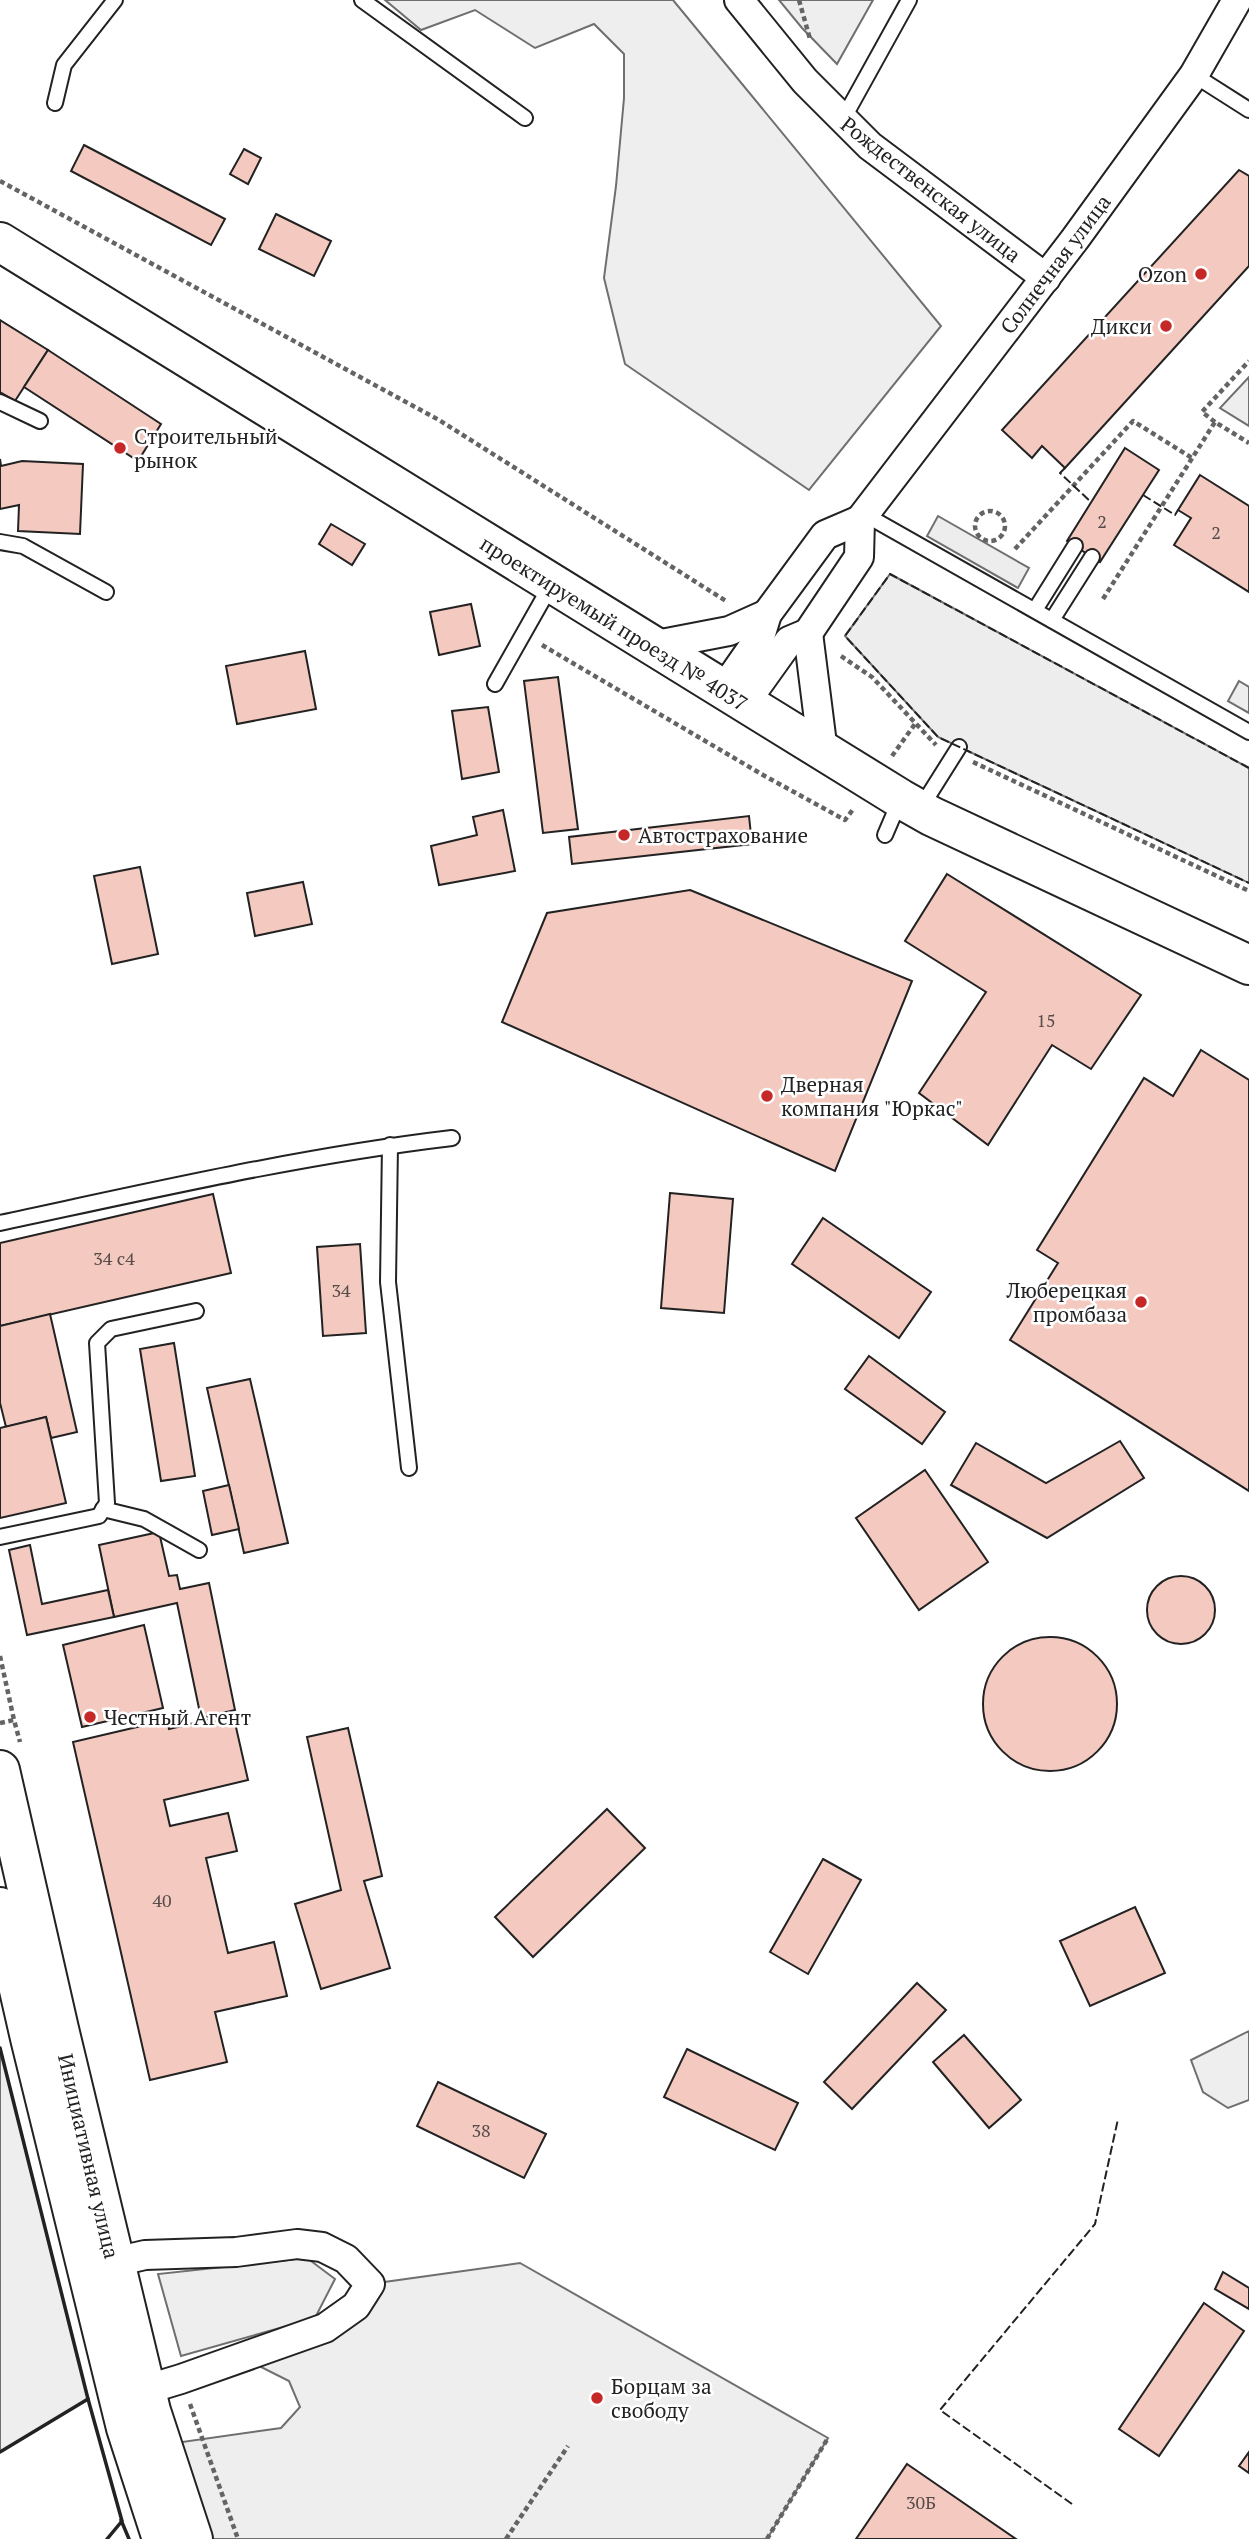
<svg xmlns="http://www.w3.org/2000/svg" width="1249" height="2539" viewBox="0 0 1249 2539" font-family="'PT Serif',serif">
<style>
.green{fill:#eee;stroke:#6f6f6f;stroke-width:2}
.parking{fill:#ededed;stroke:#6f6f6f;stroke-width:2}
.building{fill:#f3c9c0;stroke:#222;stroke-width:2}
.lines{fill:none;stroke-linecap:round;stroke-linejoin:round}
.service-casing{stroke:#222;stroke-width:18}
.minor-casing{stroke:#222;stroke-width:32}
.secondary-casing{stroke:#222;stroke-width:42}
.path{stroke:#646464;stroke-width:4.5;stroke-dasharray:5 3.5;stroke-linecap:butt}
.service{stroke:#fff;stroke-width:14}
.minor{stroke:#fff;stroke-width:28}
.secondary{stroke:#fff;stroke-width:38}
.fence{stroke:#222;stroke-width:2;stroke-dasharray:9 3.5;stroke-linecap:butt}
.wall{stroke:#222;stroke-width:3.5}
.poi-dot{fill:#c62828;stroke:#fff;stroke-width:2.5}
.labels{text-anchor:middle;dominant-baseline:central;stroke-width:5;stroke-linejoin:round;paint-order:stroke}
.number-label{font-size:18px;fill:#564c4a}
.street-label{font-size:21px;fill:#222;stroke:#fff}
.poi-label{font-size:21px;fill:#222;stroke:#fff;text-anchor:start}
</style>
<rect width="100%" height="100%" fill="#fff"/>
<g class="green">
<path d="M 385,0 L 673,0 L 941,326 L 809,490 L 625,364 L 604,278 L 616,186 L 624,98 L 624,54 L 594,24 L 535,48 L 475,10 L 421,30 Z"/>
<path d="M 779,0 L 873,0 L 837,64 L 802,28 Z"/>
<path d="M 1249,377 L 1249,426 L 1220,408 Z"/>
<path d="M 1249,2031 L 1249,2100 L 1228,2108 L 1203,2092 L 1191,2060 Z"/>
<path d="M 0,2048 L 88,2399 L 0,2452 Z"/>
<path d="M 307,2258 L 335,2279 L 315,2318 L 181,2356 L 158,2274 Z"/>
<path d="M 520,2263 L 828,2438 L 767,2539 L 209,2539 L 175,2443 L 281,2428 L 300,2407 L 289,2381 L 259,2366 L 264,2350 L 370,2284 Z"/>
</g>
<g class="parking">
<path d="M 938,516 L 1029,568 L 1018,588 L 927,536 Z"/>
<path d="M 890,574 L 1249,768 L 1249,883 L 938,737 L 845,636 Z"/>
<path d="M 1239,681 L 1249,687 L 1249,713 L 1228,701 Z"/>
</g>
<g class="building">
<path d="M 84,145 L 225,219 L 211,245 L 71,171 Z"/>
<path d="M 244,149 L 261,158 L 248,184 L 230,174 Z"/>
<path d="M 1239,170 L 1249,176 L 1249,266 L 1065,468 L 1042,446 L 1032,458 L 1002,430 Z"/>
<path d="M 276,214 L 331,241 L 314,276 L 259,249 Z"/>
<path d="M 0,320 L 48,350 L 15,401 L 0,392 Z"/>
<path d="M 48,350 L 161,424 L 138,461 L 24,387 Z"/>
<path d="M 1125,448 L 1159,470 L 1100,562 L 1067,541 Z"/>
<path d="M 0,459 L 1,466 L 22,461 L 83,464 L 80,534 L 18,531 L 19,505 L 0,509 Z"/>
<path d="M 1200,475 L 1249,506 L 1249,592 L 1174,545 L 1191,518 L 1178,510 Z"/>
<path d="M 331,524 L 365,544 L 352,565 L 319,544 Z"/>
<path d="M 471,604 L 480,646 L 439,655 L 430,612 Z"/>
<path d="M 305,651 L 316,709 L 237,724 L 226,666 Z"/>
<path d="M 558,677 L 578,829 L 543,833 L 524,681 Z"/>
<path d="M 488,707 L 499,772 L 462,779 L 452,711 Z"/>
<path d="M 503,810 L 515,871 L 439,885 L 431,846 L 477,835 L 473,817 Z"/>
<path d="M 749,816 L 752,844 L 572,864 L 569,837 Z"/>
<path d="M 140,867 L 158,954 L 112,964 L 94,876 Z"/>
<path d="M 947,874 L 1141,995 L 1091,1069 L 1052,1045 L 988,1145 L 919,1093 L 986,992 L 905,941 Z"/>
<path d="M 303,882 L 312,924 L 255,936 L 247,893 Z"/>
<path d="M 690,890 L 912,981 L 835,1171 L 502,1022 L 547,913 Z"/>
<path d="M 1201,1050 L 1249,1080 L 1249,1491 L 1010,1340 L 1058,1263 L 1037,1250 L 1144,1078 L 1173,1096 Z"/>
<path d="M 670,1193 L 733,1199 L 724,1313 L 661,1308 Z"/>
<path d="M 213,1194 L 231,1273 L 0,1326 L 0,1243 Z"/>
<path d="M 823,1218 L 931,1292 L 899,1338 L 792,1264 Z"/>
<path d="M 360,1244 L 366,1333 L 323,1336 L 317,1247 Z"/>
<path d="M 50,1314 L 77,1432 L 51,1438 L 46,1417 L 6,1427 L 0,1403 L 0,1326 Z"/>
<path d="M 174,1343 L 195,1476 L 161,1481 L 140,1349 Z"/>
<path d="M 869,1356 L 945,1412 L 922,1444 L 845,1389 Z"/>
<path d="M 250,1379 L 288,1543 L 244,1553 L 207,1388 Z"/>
<path d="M 46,1417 L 66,1503 L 0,1518 L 0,1428 Z"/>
<path d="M 1120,1441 L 1144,1478 L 1047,1538 L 951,1485 L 976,1443 L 1046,1483 Z"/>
<path d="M 925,1470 L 988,1562 L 919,1610 L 856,1518 Z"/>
<path d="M 229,1485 L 239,1529 L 212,1535 L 203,1491 Z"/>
<path d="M 159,1532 L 169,1576 L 177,1575 L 180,1589 L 209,1583 L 235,1710 L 201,1718 L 177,1603 L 114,1617 L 99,1545 Z"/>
<path d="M 30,1545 L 42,1604 L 108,1590 L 114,1617 L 27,1635 L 9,1550 Z"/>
<circle cx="1181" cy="1610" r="34"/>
<path d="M 144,1625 L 163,1708 L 82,1727 L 63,1645 Z"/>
<circle cx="1050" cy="1704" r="67"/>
<path d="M 233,1714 L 248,1780 L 164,1800 L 170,1826 L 228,1813 L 237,1851 L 206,1858 L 228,1953 L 274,1942 L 287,1996 L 215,2012 L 227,2062 L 150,2080 L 73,1742 L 167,1720 L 169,1729 Z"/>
<path d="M 348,1728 L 382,1876 L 364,1881 L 390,1968 L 321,1989 L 295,1904 L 341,1890 L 307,1737 Z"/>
<path d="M 607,1809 L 645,1848 L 533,1957 L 495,1917 Z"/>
<path d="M 823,1859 L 861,1880 L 808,1974 L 770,1952 Z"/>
<path d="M 1135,1907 L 1165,1973 L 1090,2006 L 1060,1941 Z"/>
<path d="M 917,1983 L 946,2010 L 852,2109 L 824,2082 Z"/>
<path d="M 964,2035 L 1021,2100 L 989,2128 L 933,2062 Z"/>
<path d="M 687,2049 L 798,2103 L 775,2150 L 664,2097 Z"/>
<path d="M 438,2082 L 546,2134 L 524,2178 L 417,2126 Z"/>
<path d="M 1223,2272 L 1249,2288 L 1249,2309 L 1215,2289 Z"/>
<path d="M 1204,2303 L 1244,2331 L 1159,2456 L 1119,2429 Z"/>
<path d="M 1249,2452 L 1249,2473 L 1239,2466 Z"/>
<path d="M 907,2464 L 1016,2539 L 856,2539 Z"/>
</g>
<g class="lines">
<g class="service-casing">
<g id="service">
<path d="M 362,0 L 525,118"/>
<path d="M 1194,75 L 1249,110"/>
<path d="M 55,103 L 64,65 L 115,0"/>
<path d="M 842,121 L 909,0"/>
<path d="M 0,402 L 40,421"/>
<path d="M 864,514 L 1249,732"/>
<path d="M 0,542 L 23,546 L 106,592"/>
<path d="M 1035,610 L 1075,546"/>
<path d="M 1052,620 L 1092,557"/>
<path d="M 495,684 L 551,585"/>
<path d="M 920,809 L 959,747"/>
<path d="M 885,835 L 900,800"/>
<path d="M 390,1145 L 388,1282 L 409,1468"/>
<path d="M 0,1223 C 150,1191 300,1156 452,1138"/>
<path d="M 103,1509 L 144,1519 L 199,1550"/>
<path d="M 0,1537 L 99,1516 L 107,1503 L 97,1343 L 111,1329 L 196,1311"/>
</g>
</g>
<g class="minor-casing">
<g id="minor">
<path d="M 739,0 L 805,81 L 870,146 L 1046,278"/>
<path d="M 860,520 L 1075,239 L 1194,75 L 1237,0"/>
<path d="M 808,633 L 823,752"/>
<path d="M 651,646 L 729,631 L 767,614"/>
<path d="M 723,690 L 760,637 L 767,614 L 825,535 L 860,520"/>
<path d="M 744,704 L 789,641 L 808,633 L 859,557 L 860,520"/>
<path d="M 97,2266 L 145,2255 L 236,2252 L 297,2244 L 322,2247 L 346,2259 L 370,2284 L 356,2306 L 325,2328 L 181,2379 L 128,2395"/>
</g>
</g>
<g class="secondary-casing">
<g id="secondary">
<path d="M 0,242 L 901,799 L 931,816 L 1249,965"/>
<path d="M 0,1770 L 59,2029 L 151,2411 L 193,2539"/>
<path d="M 0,1907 L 30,2038 L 126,2428 L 162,2539"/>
</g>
</g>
<g class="path">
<path d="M 799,0 L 810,39"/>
<path d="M 0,181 L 439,420 L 726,601"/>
<path d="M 1215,422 L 1202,412 L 1249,361"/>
<circle cx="990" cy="526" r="15"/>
<path d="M 1015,549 L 1133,421 L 1192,458"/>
<path d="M 1103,599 L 1215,422 L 1249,443"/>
<path d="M 542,645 L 763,775 L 845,820 L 854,808"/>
<path d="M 841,656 L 872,677 L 936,745"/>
<path d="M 892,756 L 915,724"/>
<path d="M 973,762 L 1249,891"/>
<path d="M 0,1656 L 14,1720"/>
<path d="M 0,1723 L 14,1720 L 20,1742"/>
<path d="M 190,2404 L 238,2539"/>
<path d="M 506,2539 L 568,2446"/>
<path d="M 767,2539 L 828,2438"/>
</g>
<use href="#service" class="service"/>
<use href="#minor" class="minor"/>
<use href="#secondary" class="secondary"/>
<g class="fence">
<path d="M 1065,468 L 1060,473 L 1091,502"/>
<path d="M 1143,495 L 1175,515 L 1178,510"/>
<path d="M 1249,768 L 890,574 L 845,636 L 938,737 L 1249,883"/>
<path d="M 1072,2504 L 940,2410 L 1095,2224 L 1118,2119"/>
</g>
<g class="wall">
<path d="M 0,2048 L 88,2399 L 0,2452"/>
<path d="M 88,2399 L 122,2521 L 107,2539"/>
<path d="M 121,2520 L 129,2539"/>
</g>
</g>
<g class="poi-dot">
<circle cx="1201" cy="274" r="7"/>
<circle cx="1166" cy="326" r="7"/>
<circle cx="120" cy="448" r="7"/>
<circle cx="624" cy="835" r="7"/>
<circle cx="767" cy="1096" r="7"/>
<circle cx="1141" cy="1302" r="7"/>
<circle cx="90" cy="1717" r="7"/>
<circle cx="597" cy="2398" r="7"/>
</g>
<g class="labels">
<g class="number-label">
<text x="1102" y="521">2</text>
<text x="1216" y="532">2</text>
<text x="1046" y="1020">15</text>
<text x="114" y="1258">34 с4</text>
<text x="341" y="1290">34</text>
<text x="162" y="1900">40</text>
<text x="481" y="2130">38</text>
<text x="921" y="2502">30Б</text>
</g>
<g class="street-label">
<text transform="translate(931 189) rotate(38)">Рождественская улица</text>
<text transform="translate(1055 264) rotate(-53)">Солнечная улица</text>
<text transform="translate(614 623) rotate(32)">проектируемый проезд № 4037</text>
<text transform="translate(89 2156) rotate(77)">Инициативная улица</text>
</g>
<g class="poi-label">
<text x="1187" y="274" text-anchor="end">Ozon</text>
<text x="1152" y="326" text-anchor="end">Дикси</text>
<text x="134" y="436">Строительный<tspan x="134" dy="24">рынок</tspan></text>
<text x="638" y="835">Автострахование</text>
<text x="781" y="1084">Дверная<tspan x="781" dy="24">компания "Юркас"</tspan></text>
<text x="1127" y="1290" text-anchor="end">Люберецкая<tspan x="1127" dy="24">промбаза</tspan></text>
<text x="104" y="1717">Честный Агент</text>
<text x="611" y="2386">Борцам за<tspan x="611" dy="24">свободу</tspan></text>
</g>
</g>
</svg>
